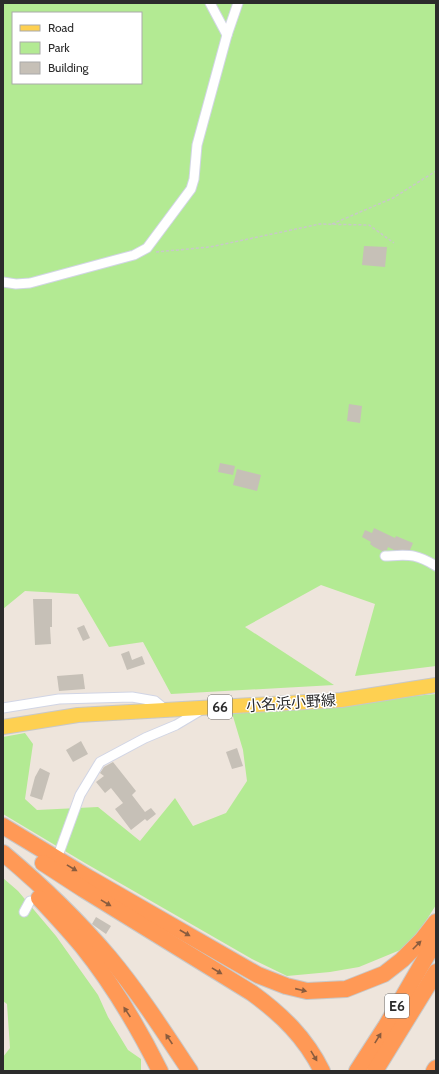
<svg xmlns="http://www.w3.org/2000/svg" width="439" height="1074" viewBox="0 0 439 1074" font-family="Cabin,'Noto Sans JP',sans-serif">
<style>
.green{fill:#b3ea93;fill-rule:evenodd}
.building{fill:#c6c0b7}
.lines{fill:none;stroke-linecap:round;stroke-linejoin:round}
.street-casing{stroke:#d1d5e5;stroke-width:11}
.primary-casing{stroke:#c8c8c8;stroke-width:16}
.highway-casing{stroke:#c8c8c8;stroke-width:18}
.path{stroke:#c8c8c8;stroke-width:1.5;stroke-dasharray:3 2;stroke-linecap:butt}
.street{stroke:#fff;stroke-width:9}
.primary{stroke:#fed051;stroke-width:14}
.highway{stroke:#ff9956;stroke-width:16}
.oneway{fill:#8a5c3e}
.labels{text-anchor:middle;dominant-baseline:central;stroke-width:3;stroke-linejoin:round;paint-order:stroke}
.shield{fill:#fff;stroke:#6b6b6b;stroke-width:1}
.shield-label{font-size:14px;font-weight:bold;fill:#2b2b2b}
.street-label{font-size:15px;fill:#2b2b2b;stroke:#fff}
</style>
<rect width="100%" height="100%" fill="#eee5dc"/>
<g class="green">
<path d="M 3,3 L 436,3 L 436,666 L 355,676 L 375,604 L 321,585 L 245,627 L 334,685 L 171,694 L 143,642 L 109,647 L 78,594 L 25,591 L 3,609 ZM 13,13 L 141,13 L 141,83 L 13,83 Z"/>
<path d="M 436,694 L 436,905 L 410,946 L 359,967 L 330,972 L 287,976 L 252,959 L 85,863 L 3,814 L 3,737 L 25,733 L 33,744 L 25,799 L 37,810 L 98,807 L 140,841 L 175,798 L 193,826 L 226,813 L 247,781 L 243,750 L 232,713 Z"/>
<path d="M 3,878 L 18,891 L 56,936 L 98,995 L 108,1017 L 128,1050 L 141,1059 L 141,1071 L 3,1071 L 3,1057 L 10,1048 L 7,1004 L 3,1001 Z"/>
</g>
<g class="building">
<path d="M 364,246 L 387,247 L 385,267 L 362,265 Z"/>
<path d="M 349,404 L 362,406 L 360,423 L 347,421 Z"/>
<path d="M 220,463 L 235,466 L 233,475 L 218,472 Z"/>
<path d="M 237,469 L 261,475 L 257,491 L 233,485 Z"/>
<path d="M 374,528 L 395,538 L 396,536 L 413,543 L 410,550 L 394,550 L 388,547 L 387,550 L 382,551 L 374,547 L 370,544 L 371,542 L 362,537 L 365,530 L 372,533 Z"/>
<path d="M 33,599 L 52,599 L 52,627 L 50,627 L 51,644 L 35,645 Z"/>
<path d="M 84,625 L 90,638 L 83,641 L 77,628 Z"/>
<path d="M 129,651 L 132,660 L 142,656 L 145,664 L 127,670 L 121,654 Z"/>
<path d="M 83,674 L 85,689 L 59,691 L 57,676 Z"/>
<path d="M 81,741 L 88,754 L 73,762 L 66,750 Z"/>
<path d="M 237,748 L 243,766 L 232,769 L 226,752 Z"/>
<path d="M 113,762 L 136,791 L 132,795 L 145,812 L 151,808 L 156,814 L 147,821 L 145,819 L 131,830 L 115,809 L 123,803 L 111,788 L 105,793 L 96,782 L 104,776 L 100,773 L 104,767 Z"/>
<path d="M 40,768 L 50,773 L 42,800 L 30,796 L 35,777 Z"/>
<path d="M 96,917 L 111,926 L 106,934 L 96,927 L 92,924 Z"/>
</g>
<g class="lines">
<g class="street-casing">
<g id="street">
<path d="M 227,35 L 238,3"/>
<path d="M 3,282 L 16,284 L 30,283 L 134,255 L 147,248 L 191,189 L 194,179 L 197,145 L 227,35 L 210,3"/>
<path d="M 385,556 C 409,555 415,553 436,566"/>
<path d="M 3,708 L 59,699 L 132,697 L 155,701 L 166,710"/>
<path d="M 59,853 L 80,795 L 100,762 L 145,738 L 176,725 L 203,709"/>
<path d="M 24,912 L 30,901"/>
</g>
</g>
<g class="primary-casing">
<path id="primary" d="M 3,727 L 78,715 L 341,700 L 436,685"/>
</g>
<g class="highway-casing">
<g id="highway">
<path d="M 3,826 L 89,878 L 258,975 L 286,986 L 307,991 L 346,989 L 384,974 L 402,960 L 422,940 L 436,922"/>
<path d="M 3,853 C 41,885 77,919 109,957 C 139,993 164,1032 190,1071"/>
<path d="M 43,863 L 83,889 L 252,993 C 282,1015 305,1037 322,1071"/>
<path d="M 39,898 C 53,913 68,929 82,946 C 111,982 139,1029 160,1071"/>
<path d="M 357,1071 L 386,1026 L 436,940"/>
<path d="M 375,1071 L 436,972"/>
<path d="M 434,1071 L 436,1068"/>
</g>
</g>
<g class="path">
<path d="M 332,224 L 393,198 L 436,171"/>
<path d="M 156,252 L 210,247 L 320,224 L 369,225 L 394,243"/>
</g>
<use href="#street" class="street"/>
<use href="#primary" class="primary"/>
<use href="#highway" class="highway"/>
</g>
<defs><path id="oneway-solid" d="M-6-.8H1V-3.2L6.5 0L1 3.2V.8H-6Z"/></defs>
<g class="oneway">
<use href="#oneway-solid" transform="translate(72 868) rotate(31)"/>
<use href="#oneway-solid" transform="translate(106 903) rotate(31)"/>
<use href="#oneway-solid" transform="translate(185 933) rotate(30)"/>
<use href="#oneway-solid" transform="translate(417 945) rotate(-45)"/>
<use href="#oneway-solid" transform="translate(217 971) rotate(31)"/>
<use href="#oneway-solid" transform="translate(301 990) rotate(13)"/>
<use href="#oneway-solid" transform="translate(127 1012) rotate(-124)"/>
<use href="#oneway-solid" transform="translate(378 1038) rotate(-58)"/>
<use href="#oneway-solid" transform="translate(169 1039) rotate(-124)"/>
<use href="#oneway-solid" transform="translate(314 1056) rotate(59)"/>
</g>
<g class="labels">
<g class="shield">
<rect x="208" y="695" width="24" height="24" rx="3"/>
<rect x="385" y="994" width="24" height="24" rx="3"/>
</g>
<g class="shield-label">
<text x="220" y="707">66</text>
<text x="397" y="1006">E6</text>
</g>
<g class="street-label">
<text transform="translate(291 703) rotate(-4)">小名浜小野線</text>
</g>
</g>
<rect width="439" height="1074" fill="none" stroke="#2b2b2b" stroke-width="8"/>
<rect x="12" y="12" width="130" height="72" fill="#ffffff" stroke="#aaaaaa"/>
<rect x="20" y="25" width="20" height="6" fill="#fed051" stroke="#aaaaaa"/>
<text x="48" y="32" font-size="12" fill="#2b2b2b">Road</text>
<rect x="20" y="42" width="20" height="12" fill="#b3ea93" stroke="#aaaaaa"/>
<text x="48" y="52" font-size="12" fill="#2b2b2b">Park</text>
<rect x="20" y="62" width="20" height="12" fill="#c6c0b7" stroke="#aaaaaa"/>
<text x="48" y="72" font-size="12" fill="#2b2b2b">Building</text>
</svg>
